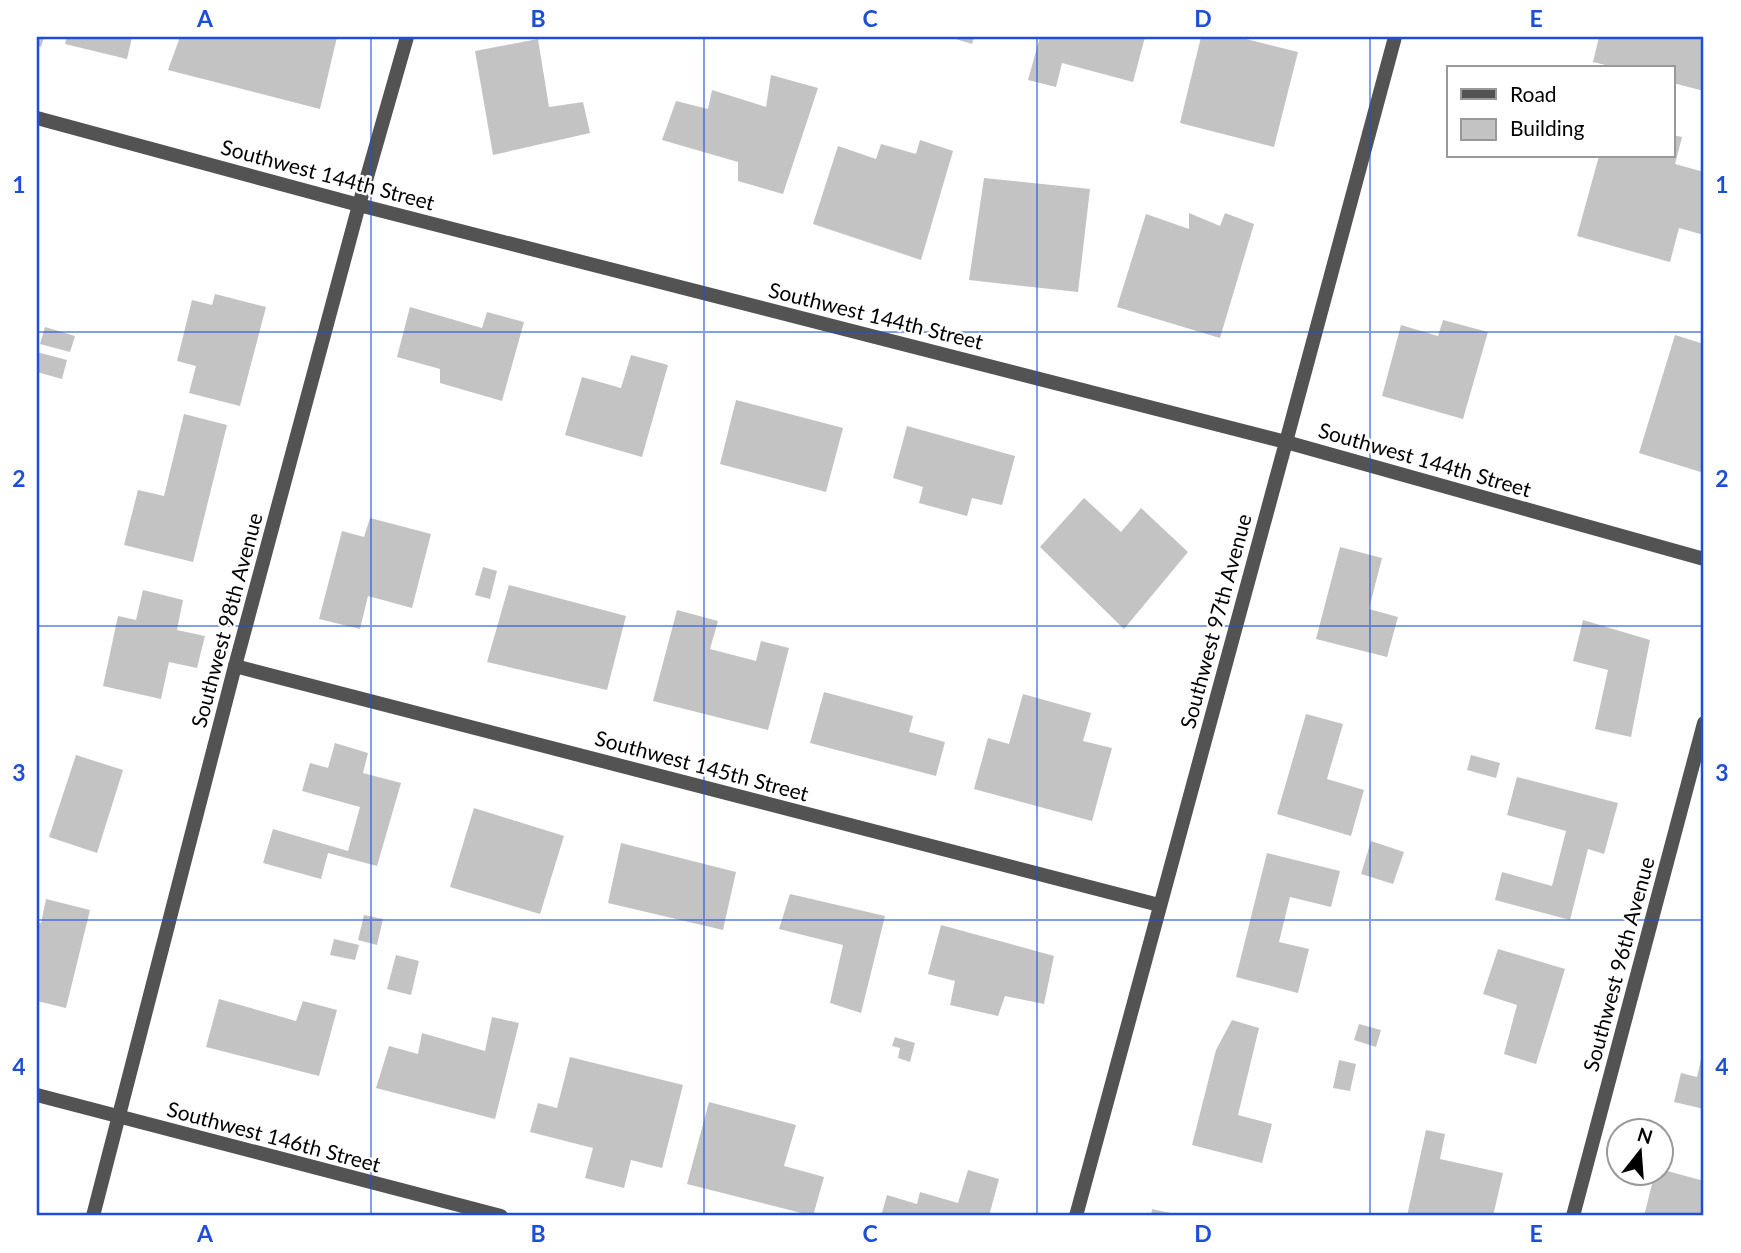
<svg xmlns="http://www.w3.org/2000/svg" width="1741" height="1253" viewBox="0 0 1741 1253" font-family="Lato,sans-serif">
<style>
.building{fill:#c3c3c3}
.lines{fill:none;stroke-linecap:round;stroke-linejoin:round}
.minor{stroke:#535353;stroke-width:14}
.tertiary{stroke:#535353;stroke-width:14}
.grid{fill:none;stroke:#1d4ed8;stroke-width:2;stroke-opacity:0.55}
.labels{text-anchor:middle;dominant-baseline:central;stroke-width:5;stroke-linejoin:round;paint-order:stroke}
.street-label{font-size:21px;fill:#000;stroke:#fff}
.neatline{fill:none;stroke:#1d4ed8;stroke-width:2.5}
.grid-label{font-size:23px;text-anchor:middle;font-weight:bold;fill:#1d4ed8}
</style>
<rect width="100%" height="100%" fill="#fff"/>
<g class="building">
<path d="M 37,37 L 44,37 L 41,47 L 37,46 Z"/>
<path d="M 67,37 L 132,37 L 127,59 L 65,44 Z"/>
<path d="M 180,37 L 266,37 L 275,39 L 275,37 L 337,37 L 320,109 L 168,70 Z"/>
<path d="M 949,37 L 974,37 L 972,44 Z"/>
<path d="M 1040,37 L 1145,37 L 1133,82 L 1062,63 L 1056,87 L 1028,80 Z"/>
<path d="M 1201,37 L 1238,37 L 1298,52 L 1274,147 L 1180,123 Z"/>
<path d="M 1599,37 L 1704,37 L 1704,91 L 1673,83 L 1673,68 L 1618,68 L 1593,62 Z"/>
<path d="M 538,39 L 549,107 L 583,102 L 590,133 L 493,155 L 475,51 Z"/>
<path d="M 771,75 L 818,88 L 783,194 L 738,181 L 738,162 L 662,140 L 676,101 L 708,109 L 712,90 L 766,107 Z"/>
<path d="M 1673,135 L 1682,137 L 1675,164 L 1704,172 L 1704,235 L 1679,228 L 1670,262 L 1577,236 L 1599,156 L 1673,156 Z"/>
<path d="M 920,140 L 953,151 L 921,260 L 813,224 L 838,146 L 876,159 L 881,144 L 916,154 Z"/>
<path d="M 984,178 L 1090,189 L 1078,292 L 969,280 Z"/>
<path d="M 1189,213 L 1220,226 L 1225,213 L 1254,224 L 1220,338 L 1117,307 L 1146,214 L 1189,229 Z"/>
<path d="M 215,294 L 266,307 L 240,406 L 189,393 L 196,366 L 177,361 L 192,300 L 212,305 Z"/>
<path d="M 410,307 L 482,328 L 487,312 L 524,322 L 502,401 L 440,383 L 440,369 L 397,357 Z"/>
<path d="M 1443,320 L 1488,332 L 1463,419 L 1382,396 L 1401,325 L 1438,336 Z"/>
<path d="M 45,327 L 75,336 L 70,352 L 40,344 Z"/>
<path d="M 1675,335 L 1704,344 L 1704,473 L 1639,453 Z"/>
<path d="M 37,352 L 67,360 L 62,379 L 37,372 Z"/>
<path d="M 631,355 L 668,365 L 642,457 L 565,435 L 582,377 L 621,388 Z"/>
<path d="M 736,400 L 843,428 L 826,492 L 720,464 Z"/>
<path d="M 184,414 L 227,425 L 193,562 L 124,545 L 138,490 L 164,496 Z"/>
<path d="M 907,426 L 1015,456 L 1002,505 L 972,498 L 967,516 L 919,503 L 923,487 L 893,478 Z"/>
<path d="M 1084,498 L 1121,532 L 1141,508 L 1188,552 L 1124,629 L 1040,547 Z"/>
<path d="M 370,518 L 431,534 L 412,608 L 368,596 L 360,629 L 319,619 L 342,531 L 364,537 Z"/>
<path d="M 1340,547 L 1382,558 L 1369,609 L 1398,617 L 1387,657 L 1316,639 Z"/>
<path d="M 483,567 L 497,571 L 490,599 L 475,595 Z"/>
<path d="M 509,585 L 626,616 L 607,690 L 487,662 Z"/>
<path d="M 143,590 L 183,600 L 177,630 L 205,636 L 197,668 L 169,662 L 161,699 L 103,686 L 118,616 L 136,620 Z"/>
<path d="M 677,610 L 718,621 L 710,649 L 756,661 L 761,641 L 789,648 L 768,730 L 653,701 Z"/>
<path d="M 1583,620 L 1650,640 L 1631,737 L 1595,729 L 1608,670 L 1573,661 Z"/>
<path d="M 824,692 L 913,716 L 909,732 L 945,742 L 936,776 L 810,743 Z"/>
<path d="M 1023,694 L 1091,713 L 1083,741 L 1112,748 L 1092,821 L 974,789 L 988,738 L 1009,744 Z"/>
<path d="M 1306,714 L 1343,724 L 1327,779 L 1364,790 L 1351,836 L 1277,814 Z"/>
<path d="M 335,743 L 368,753 L 363,773 L 401,783 L 377,866 L 328,853 L 321,879 L 263,863 L 273,829 L 348,851 L 360,807 L 302,791 L 310,763 L 328,768 Z"/>
<path d="M 76,755 L 123,770 L 97,853 L 49,837 Z"/>
<path d="M 1471,755 L 1500,763 L 1496,778 L 1467,770 Z"/>
<path d="M 1517,777 L 1618,803 L 1604,854 L 1588,849 L 1570,920 L 1495,900 L 1502,872 L 1552,886 L 1566,831 L 1507,815 Z"/>
<path d="M 474,808 L 564,836 L 540,914 L 450,887 Z"/>
<path d="M 1371,841 L 1404,852 L 1393,884 L 1361,874 Z"/>
<path d="M 621,843 L 736,872 L 723,930 L 608,903 Z"/>
<path d="M 1267,853 L 1340,871 L 1331,907 L 1290,897 L 1279,942 L 1309,949 L 1298,993 L 1236,977 Z"/>
<path d="M 790,894 L 885,916 L 861,1013 L 830,1003 L 843,945 L 779,929 Z"/>
<path d="M 46,899 L 90,910 L 66,1008 L 37,1001 L 37,922 L 41,923 Z"/>
<path d="M 364,915 L 383,919 L 377,945 L 358,940 Z"/>
<path d="M 941,925 L 1054,956 L 1044,1004 L 1005,996 L 998,1016 L 950,1005 L 955,981 L 928,974 Z"/>
<path d="M 334,939 L 359,945 L 355,960 L 330,955 Z"/>
<path d="M 1498,949 L 1565,969 L 1536,1064 L 1504,1054 L 1517,1005 L 1483,994 Z"/>
<path d="M 396,955 L 419,961 L 411,995 L 387,989 Z"/>
<path d="M 219,999 L 296,1021 L 303,1001 L 337,1010 L 319,1076 L 206,1047 Z"/>
<path d="M 492,1017 L 519,1023 L 495,1119 L 376,1088 L 389,1046 L 418,1054 L 422,1033 L 485,1051 Z"/>
<path d="M 1232,1020 L 1259,1028 L 1238,1115 L 1272,1124 L 1262,1163 L 1192,1145 L 1216,1050 Z"/>
<path d="M 1359,1024 L 1381,1030 L 1376,1047 L 1354,1040 Z"/>
<path d="M 895,1037 L 915,1043 L 910,1062 L 898,1058 L 900,1048 L 892,1046 Z"/>
<path d="M 1703,1051 L 1704,1109 L 1674,1102 L 1681,1073 L 1697,1077 Z"/>
<path d="M 570,1057 L 683,1085 L 662,1168 L 631,1160 L 624,1188 L 585,1178 L 593,1148 L 530,1132 L 538,1103 L 557,1108 Z"/>
<path d="M 1339,1060 L 1356,1064 L 1350,1091 L 1333,1088 Z"/>
<path d="M 709,1102 L 796,1125 L 784,1166 L 824,1177 L 813,1216 L 687,1184 Z"/>
<path d="M 1426,1130 L 1445,1134 L 1440,1159 L 1503,1173 L 1493,1216 L 1407,1216 Z"/>
<path d="M 1660,1169 L 1704,1181 L 1704,1216 L 1644,1216 L 1655,1172 L 1660,1172 Z"/>
<path d="M 968,1170 L 999,1179 L 989,1216 L 881,1216 L 887,1195 L 917,1204 L 920,1192 L 958,1203 Z"/>
<path d="M 1152,1209 L 1179,1215 L 1179,1216 L 1151,1216 Z"/>
</g>
<g class="lines">
<g class="minor">
<path d="M 37,118 L 359,205 L 1286,442 L 1076,1216"/>
<path d="M 235,666 L 1159,905"/>
<path d="M 37,1095 L 501,1216"/>
<path d="M 93,1216 L 235,666 L 359,205 L 407,37"/>
<path d="M 1573,1216 L 1704,723"/>
</g>
<path class="tertiary" d="M 1395,37 L 1286,442 L 1704,559"/>
</g>
<path class="grid" d="M 371,37 L 371,1216M 704,37 L 704,1216M 1037,37 L 1037,1216M 1370,37 L 1370,1216M 37,332 L 1704,332M 37,626 L 1704,626M 37,920 L 1704,920"/>
<g class="labels">
<g class="street-label">
<text transform="translate(328 174) rotate(15)">Southwest 144th Street</text>
<text transform="translate(876 315) rotate(14)">Southwest 144th Street</text>
<text transform="translate(1425 459) rotate(16)">Southwest 144th Street</text>
<text transform="translate(226 620) rotate(-75)">Southwest 98th Avenue</text>
<text transform="translate(1215 621) rotate(-75)">Southwest 97th Avenue</text>
<text transform="translate(702 765) rotate(15)">Southwest 145th Street</text>
<text transform="translate(1618 964) rotate(-75)">Southwest 96th Avenue</text>
<text transform="translate(274 1136) rotate(15)">Southwest 146th Street</text>
</g>
</g>
<rect width="1741" height="1253" fill="none" stroke="#ffffff" stroke-width="77"/>
<rect x="1447" y="66" width="228" height="91" fill="#ffffff" stroke="#999999" stroke-width="2"/>
<rect x="1461" y="89" width="35" height="10" fill="#535353" stroke="#999999" stroke-width="2"/>
<text x="1510" y="102" font-size="21" fill="#000000">Road</text>
<rect x="1461" y="119" width="35" height="21" fill="#c3c3c3" stroke="#999999" stroke-width="2"/>
<text x="1510" y="136" font-size="21" fill="#000000">Building</text>
<g transform="translate(1640 1152) rotate(17)"><circle r="33" fill="#ffffff" stroke="#999999" stroke-width="2"/>
<path d="M0-5L12 26L0 18L-12 26Z" fill="#000000"/>
<text y="-10" font-size="19" font-weight="bold" text-anchor="middle" fill="#000000">N</text>
</g>
<rect x="38" y="38" width="1664" height="1176" class="neatline"/>
<g class="grid-label">
<text x="205" y="27">A</text>
<text x="538" y="27">B</text>
<text x="870" y="27">C</text>
<text x="1203" y="27">D</text>
<text x="1536" y="27">E</text>
<text x="19" y="193">1</text>
<text x="1722" y="193">1</text>
<text x="19" y="487">2</text>
<text x="1722" y="487">2</text>
<text x="19" y="781">3</text>
<text x="1722" y="781">3</text>
<text x="19" y="1075">4</text>
<text x="1722" y="1075">4</text>
<text x="205" y="1242">A</text>
<text x="538" y="1242">B</text>
<text x="870" y="1242">C</text>
<text x="1203" y="1242">D</text>
<text x="1536" y="1242">E</text>
</g>
</svg>
